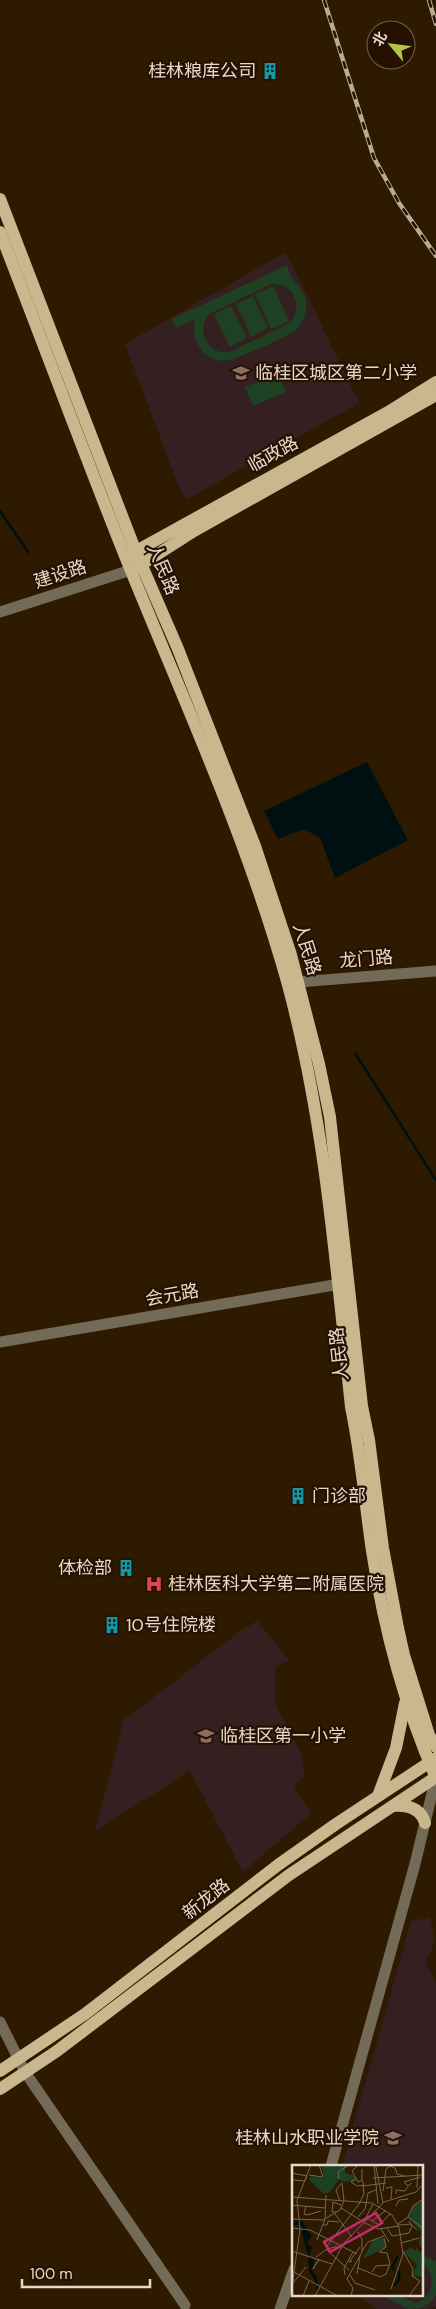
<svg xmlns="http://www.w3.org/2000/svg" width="436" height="2309" viewBox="0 0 436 2309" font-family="'DM Sans','Noto Sans SC',sans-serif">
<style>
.education{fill:#342020}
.green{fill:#1e4023;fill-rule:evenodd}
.water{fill:#001010}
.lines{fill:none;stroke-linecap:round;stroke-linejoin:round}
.stream{stroke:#001010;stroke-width:2.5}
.minor{stroke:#736b57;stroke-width:11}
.major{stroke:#c9b88e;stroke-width:12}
.rail-casing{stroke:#b9aa99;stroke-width:4.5}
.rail{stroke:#241100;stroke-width:2.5;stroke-dasharray:8;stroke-linecap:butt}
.labels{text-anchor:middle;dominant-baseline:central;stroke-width:4.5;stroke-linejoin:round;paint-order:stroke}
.poi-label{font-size:18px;fill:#e6d9ca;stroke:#241100;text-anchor:start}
.street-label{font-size:18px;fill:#e6d9ca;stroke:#241100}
.inset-river{fill:none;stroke:#001010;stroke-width:2.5}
.inset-road{fill:none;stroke:#786651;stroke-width:1}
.view{fill:#c62b66;fill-opacity:0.15;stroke:#c62b66;stroke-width:2.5}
.inset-edge{fill:none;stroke:#e6d9ca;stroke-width:2.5}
</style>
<rect width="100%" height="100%" fill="#2e1a01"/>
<g class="education">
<path d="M 286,252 L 359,403 L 186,500 L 177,482 L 125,344 Z"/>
<path d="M 257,1621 L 289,1660 L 275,1668 L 275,1704 L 301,1753 L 305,1776 L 294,1786 L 312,1813 L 243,1872 L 190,1771 L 95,1831 L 124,1720 L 239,1632 Z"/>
<path d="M 430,1917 L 435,1941 L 425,1964 L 436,1981 L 436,2307 L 427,2309 L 377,2309 L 357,2295 L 422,2295 L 422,2166 L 342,2166 L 411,1921 Z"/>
</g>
<g class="green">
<path d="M 287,265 C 288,270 290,275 293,279 C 299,288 306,293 306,305 C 307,314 302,324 296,330 C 290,336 231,362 223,361 C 201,360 191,338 195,319 L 176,328 L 172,319 ZM 271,284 L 284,286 L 292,292 L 297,304 L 294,318 L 288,324 L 229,352 C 207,355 196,330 209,314 Z"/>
<path d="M 273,286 L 289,321 L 271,329 L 255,294 Z"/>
<path d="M 253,296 L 268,328 L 251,337 L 236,304 Z"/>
<path d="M 231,306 L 247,338 L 230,347 L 214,314 Z"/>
<path d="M 278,373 L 286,392 L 253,406 L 245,387 Z"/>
<path d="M 422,2255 L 436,2261 L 436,2295 L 430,2303 L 420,2308 L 408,2309 L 381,2295 L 398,2295 L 416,2303 C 435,2298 436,2272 422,2263 Z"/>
</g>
<path class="water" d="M 367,762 L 408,840 L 335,878 L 320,838 L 304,829 L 278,839 L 264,811 Z"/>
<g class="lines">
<g class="stream">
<path d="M 0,511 L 28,552"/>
<path d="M 355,1053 L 436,1180"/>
</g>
<g class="minor">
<path d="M 0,612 L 131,570"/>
<path d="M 299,982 L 436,971"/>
<path d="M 0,1342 L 346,1283"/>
<path d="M 0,2022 L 25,2072 L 185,2305"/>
<path d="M 331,2166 L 415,1864 L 436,1777"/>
<path d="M 280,2309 L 294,2269"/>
</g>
<g class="major">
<path d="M 0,199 L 136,552 L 178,649 L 255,846 L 291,955 L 319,1064 L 330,1117 L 362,1406 L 369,1440 L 383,1548 L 398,1628 L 404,1655 L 429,1735 L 436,1747"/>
<path d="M 0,232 C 42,340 82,448 125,556 C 182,697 247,837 288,985 C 325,1123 336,1265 351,1407 C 361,1455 365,1503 372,1551 C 384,1630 404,1705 436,1778"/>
<path d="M 129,555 L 388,412 L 436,382"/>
<path d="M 136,568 L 194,531 L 436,395"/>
<path d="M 378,1796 L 396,1748 L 405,1703"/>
<path d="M 393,1806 C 407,1805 421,1808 425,1823"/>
<path d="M 0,2071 L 85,2014 L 278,1865 L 336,1824 L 436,1758"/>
<path d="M 0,2089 L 57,2051 L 289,1875 L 436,1777"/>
</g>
<g class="rail-casing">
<g id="rail">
<path d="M 324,0 L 374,158 L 399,203 L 436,256"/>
<path d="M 429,0 L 436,24"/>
</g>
</g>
<use href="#rail" class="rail"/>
</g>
<defs>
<g id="building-bare" transform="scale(1.35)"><path d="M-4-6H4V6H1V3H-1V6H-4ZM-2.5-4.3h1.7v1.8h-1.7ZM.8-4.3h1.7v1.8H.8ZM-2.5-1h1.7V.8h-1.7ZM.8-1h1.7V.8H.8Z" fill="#0f9aa8" stroke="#241100" stroke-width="2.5" paint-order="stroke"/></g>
<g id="school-bare" transform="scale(1.35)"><path d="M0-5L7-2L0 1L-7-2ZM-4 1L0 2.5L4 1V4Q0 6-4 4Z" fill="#8d6e63" stroke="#241100" stroke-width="2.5" paint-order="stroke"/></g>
<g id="hospital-bare" transform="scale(1.35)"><path d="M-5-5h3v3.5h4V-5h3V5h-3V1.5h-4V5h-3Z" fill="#e0444e" stroke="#241100" stroke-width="2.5" paint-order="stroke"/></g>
<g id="university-bare" transform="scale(1.35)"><path d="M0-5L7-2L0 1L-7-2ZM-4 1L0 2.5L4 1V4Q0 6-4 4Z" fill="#8d6e63" stroke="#241100" stroke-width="2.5" paint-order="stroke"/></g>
</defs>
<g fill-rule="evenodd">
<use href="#building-bare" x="270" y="71"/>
<use href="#school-bare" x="241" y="373"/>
<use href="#building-bare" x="298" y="1496"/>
<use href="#building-bare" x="126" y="1568"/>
<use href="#hospital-bare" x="154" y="1584"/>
<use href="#building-bare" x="112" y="1625"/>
<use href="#school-bare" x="206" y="1736"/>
<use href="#university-bare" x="393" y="2138"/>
</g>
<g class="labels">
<g class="poi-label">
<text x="256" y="71" text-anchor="end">桂林粮库公司</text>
<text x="255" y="373">临桂区城区第二小学</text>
<text x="312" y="1496">门诊部</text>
<text x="112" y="1568" text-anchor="end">体检部</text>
<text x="168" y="1584">桂林医科大学第二附属医院</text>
<text x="126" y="1625">10号住院楼</text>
<text x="220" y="1736">临桂区第一小学</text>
<text x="379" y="2138" text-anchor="end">桂林山水职业学院</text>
</g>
<g class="street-label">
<text transform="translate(273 454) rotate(-29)">临政路</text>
<text transform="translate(163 569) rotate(67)">人民路</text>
<text transform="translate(60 574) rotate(-18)">建设路</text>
<text transform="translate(307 949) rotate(73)">人民路</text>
<text transform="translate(366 959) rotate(-5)">龙门路</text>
<text transform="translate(172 1295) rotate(-10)">会元路</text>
<text transform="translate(339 1354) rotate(-96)">人民路</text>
<text transform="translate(206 1899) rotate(-38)">新龙路</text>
</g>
</g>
<g transform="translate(292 2165)">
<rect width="131" height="131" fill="#2e1a01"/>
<path d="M 29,0 L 53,1 L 53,8 L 63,11 L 62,16 L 51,17 L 47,14 L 38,27 L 32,29 L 17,15 L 19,11 L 32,13 ZM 131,34 L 131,85 L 127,79 L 129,67 L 117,53 L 122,40 ZM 92,73 L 94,82 L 71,94 L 81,75 ZM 126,81 L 126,86 L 131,87 L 131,116 L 130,112 L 120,111 L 125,100 L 112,87 L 119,82 L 123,86 Z" fill="#1e4023"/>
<path d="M 9,55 L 20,72 L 14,78 L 20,82 L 17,91 L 22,95 L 20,106 L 25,113 L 26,131 L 23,115 L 17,106 L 17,88 L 9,60 L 0,60 L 0,57 Z" fill="#001010"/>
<path class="inset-river" d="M 11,66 L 17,90M 53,81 L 65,69M 17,94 L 19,106 L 25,117M 103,105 L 100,102 L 106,91M 102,121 L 107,114 L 107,106"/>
<path class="inset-road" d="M 82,0 L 86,39M 65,1 L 60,6 L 66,17 L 70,15 L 70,4M 98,1 L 103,3 L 105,9 L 112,11M 84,2 L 91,38M 0,8 L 15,11 L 13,16 L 0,15M 17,10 L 31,12 L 27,0M 81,13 L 132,10M 47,14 L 46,7 L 57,0M 64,14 L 59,17 L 65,21 L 72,20 L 70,15M 120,18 L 116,21 L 112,17 L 128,12M 94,23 L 100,22 L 99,34M 125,23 L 126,0M 91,26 L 94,4 L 100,0M 104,29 L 104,25 L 113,26 L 116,22M 0,32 L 80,38 L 100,50 L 107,62 L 111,89 L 99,124M 48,36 L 44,25 L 50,18 L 52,36M 0,40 L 33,43M 14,41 L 12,49 L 15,50 L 29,46M 104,41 L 107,35 L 116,34M 49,43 L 73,58M 44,47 L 40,47 L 41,37 L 49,40M 43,49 L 60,72M 66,52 L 73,44 L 76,28 L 84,25M 116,52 L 121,41 L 132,33M 0,54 L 31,55 L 48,45 L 52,36M 77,54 L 87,60 L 98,49M 72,56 L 81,39M 80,56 L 93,46M 73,58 L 86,64 L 107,61M 106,59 L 116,52 L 132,64M 31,60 L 35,60 L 36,56 L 47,57M 107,60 L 119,59 L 125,65M 0,63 L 18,65 L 65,89M 95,63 L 100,71 L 117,68 L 120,61 L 117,56M 89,64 L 97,77M 25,75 L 33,54 L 34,30M 109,78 L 127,73M 35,81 L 67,39 L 72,29 L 71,21 L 94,18M 34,84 L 57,105M 0,86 L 40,99M 70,86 L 76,77 L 92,71M 111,86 L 121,104 L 120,111 L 128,116 L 117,131M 24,92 L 35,84 L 48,81M 27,94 L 21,104 L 27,94M 60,96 L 57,97 L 68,82M 66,103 L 88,112 L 94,109 L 98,99 L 95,88 L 87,87 L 94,82 L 92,73M 0,106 L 44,130M 80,107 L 84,101 L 97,100M 65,109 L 68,91M 53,110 L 52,103 L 61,87M 58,110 L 63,118 L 83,125M 1,118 L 14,102M 0,122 L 8,64 L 5,35 L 19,0M 11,131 L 17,116M 23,131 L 52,78 L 92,37 L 124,27 L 132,18M 59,131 L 61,123 L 55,114 L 70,87 L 70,74 L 66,67"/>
<path class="view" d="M 84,48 L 90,58 L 38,87 L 32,77 Z"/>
<rect width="131" height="131" class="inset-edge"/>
</g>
<g transform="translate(391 45) rotate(299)"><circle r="24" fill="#241100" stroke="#726151"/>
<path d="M0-4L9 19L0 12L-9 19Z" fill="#b2c34c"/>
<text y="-8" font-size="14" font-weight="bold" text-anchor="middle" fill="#e6d9ca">北</text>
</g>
<path d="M22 2279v8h128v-8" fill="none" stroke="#e6d9ca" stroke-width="2.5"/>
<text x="30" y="2279" font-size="15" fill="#e6d9ca" stroke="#241100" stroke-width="4" paint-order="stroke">100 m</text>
</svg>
